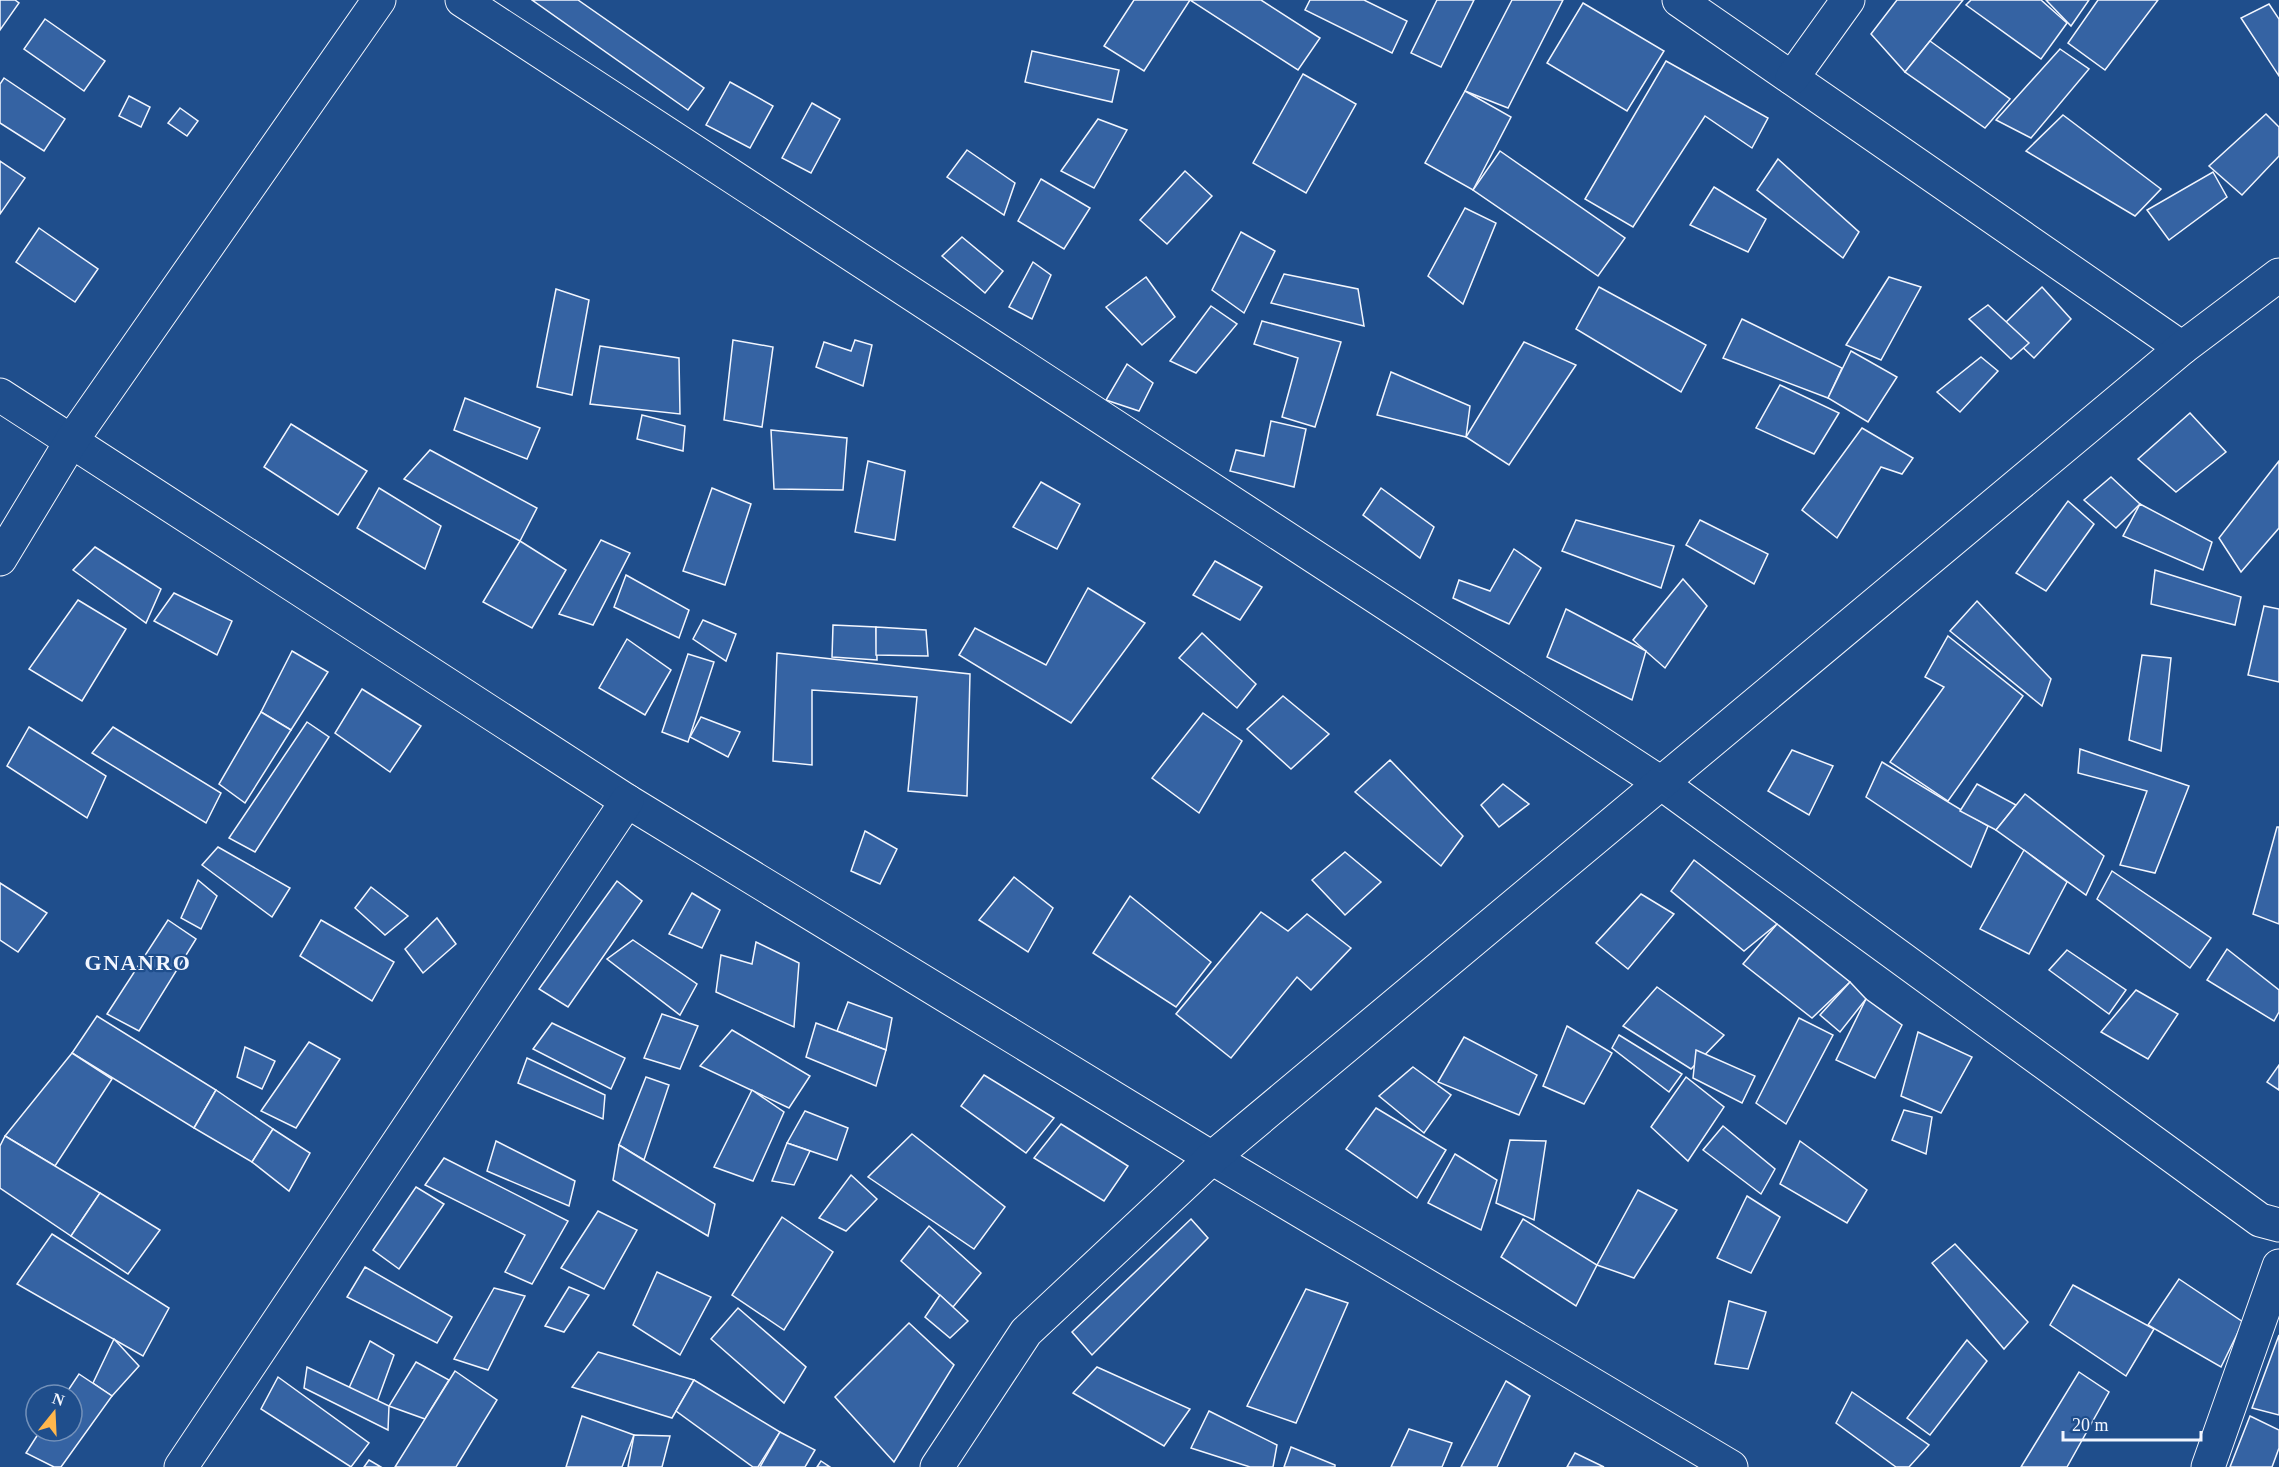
<svg xmlns="http://www.w3.org/2000/svg" width="2279" height="1467" viewBox="0 0 2279 1467" font-family="Georgia,serif">
<style>
.building{fill:#3563a3;stroke:#f2f6ff;stroke-width:1.5}
.lines{fill:none;stroke-linecap:round;stroke-linejoin:round}
.minor-casing{stroke:#f2f6ff;stroke-width:35}
.secondary-casing{stroke:#f2f6ff;stroke-width:35}
.minor{stroke:#1f4e8c;stroke-width:33}
.secondary{stroke:#1f4e8c;stroke-width:33}
.labels{text-anchor:middle;dominant-baseline:central;stroke-width:4.5;stroke-linejoin:round;paint-order:stroke}
.district-label{font-size:22px;font-weight:bold;letter-spacing:1.5px;fill:#f2f6ff;stroke:#1f4e8c}
</style>
<rect width="100%" height="100%" fill="#1f4e8c"/>
<g class="building">
<path d="M 0,0 L 15,0 L 19,3 L 0,30 Z"/>
<path d="M 532,0 L 578,0 L 704,88 L 688,110 Z"/>
<path d="M 1134,0 L 1190,0 L 1144,71 L 1104,46 Z"/>
<path d="M 1190,0 L 1261,0 L 1320,38 L 1298,70 Z"/>
<path d="M 1310,0 L 1364,0 L 1407,21 L 1392,53 L 1305,10 Z"/>
<path d="M 1437,0 L 1474,0 L 1441,67 L 1411,53 Z"/>
<path d="M 1512,0 L 1563,0 L 1508,108 L 1465,91 Z"/>
<path d="M 1897,0 L 1963,0 L 1905,72 L 1871,34 Z"/>
<path d="M 1971,0 L 2041,0 L 2067,23 L 2041,59 L 1966,5 Z"/>
<path d="M 2046,0 L 2089,0 L 2071,26 Z"/>
<path d="M 2098,0 L 2158,0 L 2105,70 L 2068,43 Z"/>
<path d="M 1583,3 L 1664,51 L 1627,111 L 1547,63 Z"/>
<path d="M 2269,4 L 2279,19 L 2279,76 L 2241,18 Z"/>
<path d="M 45,19 L 105,61 L 84,91 L 24,49 Z"/>
<path d="M 1930,41 L 2010,99 L 1985,128 L 1905,72 Z"/>
<path d="M 2060,49 L 2089,69 L 2031,138 L 1996,120 Z"/>
<path d="M 1032,51 L 1119,70 L 1112,102 L 1025,82 Z"/>
<path d="M 1666,61 L 1768,118 L 1752,148 L 1705,116 L 1633,227 L 1585,199 Z"/>
<path d="M 1303,74 L 1356,104 L 1306,193 L 1253,163 Z"/>
<path d="M 4,78 L 65,119 L 44,151 L 0,123 L 0,84 Z"/>
<path d="M 730,82 L 773,106 L 750,148 L 706,125 Z"/>
<path d="M 1465,91 L 1511,117 L 1473,190 L 1425,163 Z"/>
<path d="M 129,96 L 150,107 L 141,127 L 119,116 Z"/>
<path d="M 812,103 L 840,119 L 811,173 L 782,158 Z"/>
<path d="M 180,108 L 198,121 L 187,136 L 168,123 Z"/>
<path d="M 2266,114 L 2279,127 L 2279,156 L 2242,195 L 2209,166 Z"/>
<path d="M 2063,115 L 2161,189 L 2135,216 L 2026,151 Z"/>
<path d="M 1098,119 L 1127,130 L 1094,188 L 1061,171 Z"/>
<path d="M 967,150 L 1015,183 L 1004,215 L 947,177 Z"/>
<path d="M 1500,151 L 1625,238 L 1598,276 L 1473,190 Z"/>
<path d="M 1778,159 L 1859,232 L 1843,258 L 1757,190 Z"/>
<path d="M 0,161 L 25,178 L 0,214 Z"/>
<path d="M 1185,171 L 1212,196 L 1167,244 L 1140,220 Z"/>
<path d="M 2213,172 L 2227,197 L 2169,240 L 2147,210 Z"/>
<path d="M 1041,179 L 1090,208 L 1064,249 L 1018,221 Z"/>
<path d="M 1714,187 L 1766,219 L 1748,252 L 1690,225 Z"/>
<path d="M 1465,208 L 1496,223 L 1463,304 L 1428,276 Z"/>
<path d="M 39,228 L 98,269 L 75,302 L 16,262 Z"/>
<path d="M 1241,232 L 1275,251 L 1244,313 L 1212,290 Z"/>
<path d="M 962,237 L 1003,271 L 985,293 L 942,256 Z"/>
<path d="M 1033,262 L 1051,275 L 1032,319 L 1009,307 Z"/>
<path d="M 1284,274 L 1358,289 L 1364,326 L 1271,303 Z"/>
<path d="M 1146,277 L 1175,317 L 1142,345 L 1106,307 Z"/>
<path d="M 1889,277 L 1921,287 L 1881,360 L 1846,345 Z"/>
<path d="M 1599,287 L 1706,345 L 1681,392 L 1576,329 Z"/>
<path d="M 2042,287 L 2071,319 L 2034,358 L 2001,327 Z"/>
<path d="M 556,289 L 589,300 L 572,395 L 537,387 Z"/>
<path d="M 1988,305 L 2029,343 L 2011,359 L 1969,319 Z"/>
<path d="M 1211,306 L 1237,324 L 1196,373 L 1170,361 Z"/>
<path d="M 1742,319 L 1842,368 L 1828,398 L 1723,358 Z"/>
<path d="M 1262,321 L 1341,342 L 1315,427 L 1282,417 L 1298,358 L 1254,344 Z"/>
<path d="M 733,340 L 773,347 L 762,427 L 724,420 Z"/>
<path d="M 855,340 L 872,345 L 863,386 L 816,367 L 824,342 L 851,351 Z"/>
<path d="M 1524,342 L 1576,365 L 1509,465 L 1466,437 Z"/>
<path d="M 600,346 L 679,358 L 680,414 L 590,404 Z"/>
<path d="M 1851,351 L 1897,377 L 1868,422 L 1828,398 Z"/>
<path d="M 1981,357 L 1998,371 L 1960,412 L 1937,392 Z"/>
<path d="M 1127,364 L 1153,383 L 1139,411 L 1106,400 Z"/>
<path d="M 1391,372 L 1470,406 L 1466,437 L 1377,415 Z"/>
<path d="M 1780,385 L 1839,413 L 1814,454 L 1756,428 Z"/>
<path d="M 465,398 L 540,428 L 527,459 L 454,430 Z"/>
<path d="M 2190,413 L 2226,452 L 2176,492 L 2138,459 Z"/>
<path d="M 642,415 L 685,426 L 683,451 L 637,439 Z"/>
<path d="M 1271,421 L 1306,429 L 1294,487 L 1230,471 L 1236,450 L 1264,456 Z"/>
<path d="M 291,424 L 367,471 L 338,515 L 264,467 Z"/>
<path d="M 1862,428 L 1913,458 L 1902,474 L 1881,467 L 1837,538 L 1802,510 Z"/>
<path d="M 771,430 L 847,438 L 843,490 L 774,489 Z"/>
<path d="M 430,450 L 537,508 L 520,541 L 404,479 Z"/>
<path d="M 868,461 L 905,471 L 895,540 L 855,532 Z"/>
<path d="M 2279,461 L 2279,528 L 2241,572 L 2219,538 Z"/>
<path d="M 2111,477 L 2140,504 L 2116,528 L 2084,500 Z"/>
<path d="M 1041,482 L 1080,504 L 1057,549 L 1013,527 Z"/>
<path d="M 379,488 L 441,526 L 425,569 L 357,528 Z"/>
<path d="M 712,488 L 751,504 L 725,585 L 683,571 Z"/>
<path d="M 1381,488 L 1434,527 L 1420,558 L 1363,515 Z"/>
<path d="M 2068,501 L 2094,524 L 2046,591 L 2016,573 Z"/>
<path d="M 2140,504 L 2212,542 L 2203,570 L 2123,536 Z"/>
<path d="M 1576,520 L 1674,546 L 1661,588 L 1562,551 Z"/>
<path d="M 1700,520 L 1768,554 L 1754,584 L 1686,545 Z"/>
<path d="M 601,540 L 630,553 L 593,625 L 559,614 Z"/>
<path d="M 520,541 L 566,570 L 532,628 L 483,602 Z"/>
<path d="M 95,547 L 161,589 L 146,623 L 73,570 Z"/>
<path d="M 1514,549 L 1541,568 L 1509,624 L 1453,598 L 1459,580 L 1490,591 Z"/>
<path d="M 1215,561 L 1262,587 L 1240,620 L 1193,595 Z"/>
<path d="M 2155,570 L 2241,597 L 2235,625 L 2151,604 Z"/>
<path d="M 626,575 L 689,610 L 679,638 L 614,607 Z"/>
<path d="M 1683,579 L 1707,606 L 1665,668 L 1633,640 Z"/>
<path d="M 1088,588 L 1145,623 L 1071,723 L 959,655 L 975,628 L 1046,665 Z"/>
<path d="M 174,593 L 232,621 L 217,655 L 154,621 Z"/>
<path d="M 78,600 L 126,629 L 82,701 L 29,669 Z"/>
<path d="M 1977,601 L 2051,679 L 2042,706 L 1950,631 Z"/>
<path d="M 2264,606 L 2279,609 L 2279,682 L 2248,675 Z"/>
<path d="M 1566,609 L 1646,651 L 1632,700 L 1547,657 Z"/>
<path d="M 703,620 L 736,634 L 726,661 L 693,639 Z"/>
<path d="M 833,625 L 876,627 L 877,660 L 832,657 Z"/>
<path d="M 876,627 L 926,630 L 928,656 L 876,655 Z"/>
<path d="M 1202,633 L 1256,684 L 1237,708 L 1179,658 Z"/>
<path d="M 1948,636 L 2023,696 L 1948,801 L 1890,762 L 1944,687 L 1925,677 Z"/>
<path d="M 627,639 L 671,670 L 645,715 L 599,688 Z"/>
<path d="M 292,651 L 328,672 L 291,730 L 261,712 Z"/>
<path d="M 777,653 L 970,674 L 967,796 L 908,791 L 917,697 L 812,690 L 812,765 L 773,761 Z"/>
<path d="M 688,654 L 714,662 L 688,742 L 662,732 Z"/>
<path d="M 2142,655 L 2171,658 L 2161,751 L 2129,740 Z"/>
<path d="M 362,689 L 421,726 L 390,772 L 335,733 Z"/>
<path d="M 1283,696 L 1329,734 L 1291,769 L 1247,729 Z"/>
<path d="M 261,712 L 291,730 L 245,803 L 219,784 Z"/>
<path d="M 1203,713 L 1242,741 L 1199,813 L 1152,778 Z"/>
<path d="M 701,717 L 740,732 L 728,757 L 690,737 Z"/>
<path d="M 307,722 L 329,737 L 255,852 L 229,838 Z"/>
<path d="M 29,727 L 106,776 L 87,818 L 7,766 Z"/>
<path d="M 113,727 L 221,793 L 206,823 L 92,753 Z"/>
<path d="M 2080,749 L 2189,786 L 2155,873 L 2120,865 L 2147,791 L 2078,773 Z"/>
<path d="M 1792,750 L 1833,766 L 1809,815 L 1768,791 Z"/>
<path d="M 1390,760 L 1463,836 L 1441,866 L 1355,792 Z"/>
<path d="M 1882,762 L 1988,826 L 1971,867 L 1866,797 Z"/>
<path d="M 1503,784 L 1529,804 L 1499,827 L 1481,805 Z"/>
<path d="M 1977,784 L 2016,805 L 1996,830 L 1960,811 Z"/>
<path d="M 2025,794 L 2104,856 L 2086,895 L 1996,830 Z"/>
<path d="M 2277,827 L 2279,827 L 2279,924 L 2253,914 Z"/>
<path d="M 865,831 L 897,849 L 880,884 L 851,871 Z"/>
<path d="M 218,847 L 290,888 L 272,917 L 202,865 Z"/>
<path d="M 2024,850 L 2067,882 L 2029,954 L 1980,929 Z"/>
<path d="M 1345,852 L 1381,882 L 1345,915 L 1312,880 Z"/>
<path d="M 1694,860 L 1777,924 L 1744,951 L 1671,891 Z"/>
<path d="M 2112,871 L 2211,938 L 2190,968 L 2097,899 Z"/>
<path d="M 1014,877 L 1053,908 L 1028,952 L 979,920 Z"/>
<path d="M 198,880 L 217,896 L 201,929 L 181,918 Z"/>
<path d="M 617,881 L 642,901 L 568,1007 L 539,989 Z"/>
<path d="M 0,883 L 47,913 L 18,952 L 0,940 Z"/>
<path d="M 371,887 L 408,916 L 385,935 L 355,908 Z"/>
<path d="M 692,893 L 720,910 L 702,948 L 669,934 Z"/>
<path d="M 1641,894 L 1674,914 L 1628,969 L 1596,943 Z"/>
<path d="M 1130,896 L 1211,962 L 1176,1007 L 1093,953 Z"/>
<path d="M 1261,912 L 1288,931 L 1307,914 L 1351,948 L 1311,990 L 1297,977 L 1231,1058 L 1176,1014 Z"/>
<path d="M 437,918 L 456,944 L 423,973 L 405,949 Z"/>
<path d="M 168,920 L 196,939 L 139,1031 L 107,1014 Z"/>
<path d="M 321,920 L 394,962 L 372,1001 L 300,956 Z"/>
<path d="M 1777,924 L 1850,982 L 1812,1018 L 1743,964 Z"/>
<path d="M 633,940 L 697,984 L 680,1015 L 607,959 Z"/>
<path d="M 756,942 L 799,963 L 794,1027 L 716,992 L 721,955 L 752,964 Z"/>
<path d="M 2227,949 L 2279,990 L 2279,1012 L 2274,1021 L 2207,980 Z"/>
<path d="M 2067,950 L 2126,990 L 2109,1014 L 2049,970 Z"/>
<path d="M 1850,982 L 1866,999 L 1840,1032 L 1820,1015 Z"/>
<path d="M 1657,987 L 1724,1035 L 1691,1069 L 1623,1026 Z"/>
<path d="M 2136,990 L 2178,1014 L 2148,1059 L 2101,1032 Z"/>
<path d="M 1866,999 L 1902,1025 L 1875,1078 L 1836,1060 Z"/>
<path d="M 848,1002 L 892,1018 L 886,1050 L 837,1031 Z"/>
<path d="M 662,1014 L 698,1026 L 680,1069 L 644,1058 Z"/>
<path d="M 97,1016 L 216,1090 L 194,1128 L 72,1053 Z"/>
<path d="M 1799,1018 L 1833,1035 L 1786,1124 L 1756,1103 Z"/>
<path d="M 552,1023 L 625,1058 L 611,1089 L 533,1049 Z"/>
<path d="M 816,1023 L 886,1050 L 876,1086 L 806,1057 Z"/>
<path d="M 1567,1026 L 1612,1053 L 1584,1104 L 1543,1086 Z"/>
<path d="M 732,1030 L 810,1076 L 789,1108 L 700,1066 Z"/>
<path d="M 1918,1032 L 1972,1057 L 1941,1113 L 1901,1096 Z"/>
<path d="M 1619,1035 L 1682,1074 L 1669,1092 L 1612,1048 Z"/>
<path d="M 1464,1037 L 1537,1075 L 1519,1115 L 1438,1082 Z"/>
<path d="M 309,1042 L 340,1059 L 296,1128 L 261,1111 Z"/>
<path d="M 245,1047 L 275,1061 L 262,1089 L 237,1077 Z"/>
<path d="M 1696,1050 L 1755,1076 L 1742,1103 L 1693,1078 Z"/>
<path d="M 72,1053 L 112,1079 L 55,1166 L 5,1136 Z"/>
<path d="M 527,1058 L 605,1095 L 603,1119 L 518,1083 Z"/>
<path d="M 2279,1065 L 2279,1090 L 2267,1082 Z"/>
<path d="M 1413,1067 L 1451,1095 L 1424,1133 L 1379,1096 Z"/>
<path d="M 984,1075 L 1054,1118 L 1026,1153 L 961,1106 Z"/>
<path d="M 646,1077 L 669,1085 L 644,1160 L 619,1145 Z"/>
<path d="M 1686,1077 L 1724,1107 L 1688,1161 L 1651,1127 Z"/>
<path d="M 216,1090 L 273,1129 L 252,1162 L 194,1128 Z"/>
<path d="M 752,1090 L 784,1112 L 753,1181 L 714,1167 Z"/>
<path d="M 1376,1108 L 1446,1150 L 1417,1198 L 1346,1149 Z"/>
<path d="M 1904,1110 L 1932,1117 L 1926,1154 L 1892,1140 Z"/>
<path d="M 805,1111 L 848,1128 L 837,1160 L 787,1143 Z"/>
<path d="M 1061,1124 L 1128,1166 L 1104,1201 L 1034,1158 Z"/>
<path d="M 1723,1126 L 1775,1169 L 1761,1194 L 1703,1150 Z"/>
<path d="M 273,1129 L 310,1153 L 289,1191 L 252,1162 Z"/>
<path d="M 912,1134 L 1005,1207 L 974,1249 L 868,1177 Z"/>
<path d="M 5,1136 L 100,1193 L 71,1236 L 0,1188 L 0,1146 Z"/>
<path d="M 1510,1140 L 1546,1141 L 1534,1220 L 1496,1203 Z"/>
<path d="M 496,1141 L 575,1181 L 569,1206 L 487,1171 Z"/>
<path d="M 1800,1141 L 1867,1190 L 1847,1223 L 1780,1184 Z"/>
<path d="M 787,1143 L 810,1151 L 794,1185 L 772,1181 Z"/>
<path d="M 619,1145 L 715,1204 L 708,1236 L 613,1180 Z"/>
<path d="M 1455,1154 L 1497,1180 L 1481,1230 L 1428,1203 Z"/>
<path d="M 444,1158 L 568,1221 L 532,1284 L 505,1272 L 525,1235 L 425,1185 Z"/>
<path d="M 851,1175 L 877,1199 L 846,1231 L 819,1218 Z"/>
<path d="M 416,1187 L 444,1204 L 399,1269 L 373,1250 Z"/>
<path d="M 1638,1190 L 1677,1210 L 1634,1278 L 1597,1265 Z"/>
<path d="M 100,1193 L 160,1230 L 128,1274 L 71,1236 Z"/>
<path d="M 1747,1196 L 1780,1217 L 1751,1273 L 1717,1258 Z"/>
<path d="M 598,1211 L 637,1230 L 604,1289 L 561,1268 Z"/>
<path d="M 782,1217 L 833,1252 L 784,1330 L 732,1295 Z"/>
<path d="M 1191,1219 L 1208,1238 L 1092,1355 L 1072,1332 Z"/>
<path d="M 1523,1219 L 1597,1265 L 1576,1306 L 1501,1257 Z"/>
<path d="M 929,1226 L 981,1273 L 953,1307 L 901,1261 Z"/>
<path d="M 52,1234 L 169,1308 L 143,1356 L 17,1284 Z"/>
<path d="M 1955,1244 L 2028,1322 L 2004,1349 L 1932,1263 Z"/>
<path d="M 365,1267 L 452,1317 L 437,1343 L 347,1297 Z"/>
<path d="M 657,1272 L 711,1297 L 680,1355 L 633,1325 Z"/>
<path d="M 2179,1279 L 2243,1322 L 2221,1367 L 2148,1325 Z"/>
<path d="M 2073,1285 L 2154,1329 L 2126,1376 L 2050,1325 Z"/>
<path d="M 569,1287 L 589,1295 L 564,1332 L 545,1326 Z"/>
<path d="M 494,1288 L 525,1296 L 488,1370 L 454,1359 Z"/>
<path d="M 1306,1289 L 1348,1303 L 1296,1423 L 1247,1406 Z"/>
<path d="M 940,1295 L 968,1321 L 950,1338 L 925,1317 Z"/>
<path d="M 1729,1301 L 1766,1312 L 1748,1369 L 1715,1364 Z"/>
<path d="M 738,1308 L 806,1367 L 784,1403 L 711,1339 Z"/>
<path d="M 909,1323 L 954,1365 L 894,1462 L 835,1397 Z"/>
<path d="M 2279,1335 L 2279,1415 L 2252,1408 Z"/>
<path d="M 114,1339 L 139,1366 L 112,1396 L 93,1383 Z"/>
<path d="M 1967,1340 L 1987,1361 L 1930,1435 L 1907,1418 Z"/>
<path d="M 370,1341 L 394,1355 L 377,1402 L 349,1388 Z"/>
<path d="M 598,1352 L 694,1380 L 672,1418 L 572,1387 Z"/>
<path d="M 416,1362 L 449,1380 L 425,1419 L 389,1406 Z"/>
<path d="M 307,1367 L 389,1406 L 388,1430 L 304,1388 Z"/>
<path d="M 1097,1367 L 1190,1409 L 1164,1446 L 1073,1393 Z"/>
<path d="M 455,1371 L 497,1400 L 456,1467 L 395,1467 Z"/>
<path d="M 2079,1372 L 2109,1392 L 2067,1467 L 2021,1467 Z"/>
<path d="M 79,1374 L 112,1396 L 61,1467 L 54,1467 L 26,1453 L 40,1431 L 72,1431 L 72,1395 L 65,1395 Z"/>
<path d="M 278,1377 L 369,1443 L 351,1467 L 261,1409 Z"/>
<path d="M 694,1380 L 780,1432 L 758,1467 L 753,1467 L 676,1411 Z"/>
<path d="M 1506,1381 L 1530,1396 L 1497,1467 L 1461,1467 Z"/>
<path d="M 1852,1392 L 1929,1445 L 1909,1467 L 1896,1467 L 1836,1423 Z"/>
<path d="M 1209,1411 L 1277,1445 L 1273,1467 L 1250,1467 L 1191,1448 Z"/>
<path d="M 582,1416 L 634,1435 L 622,1467 L 566,1467 Z"/>
<path d="M 2250,1416 L 2279,1430 L 2279,1448 L 2272,1467 L 2230,1467 Z"/>
<path d="M 1409,1429 L 1452,1443 L 1442,1467 L 1391,1467 Z"/>
<path d="M 780,1432 L 815,1450 L 805,1467 L 760,1467 Z"/>
<path d="M 634,1435 L 670,1436 L 662,1467 L 628,1467 Z"/>
<path d="M 1291,1447 L 1335,1465 L 1335,1467 L 1284,1467 Z"/>
<path d="M 1575,1453 L 1604,1467 L 1567,1467 Z"/>
<path d="M 369,1460 L 381,1467 L 364,1467 Z"/>
<path d="M 821,1461 L 830,1467 L 817,1467 Z"/>
</g>
<g class="lines">
<g class="minor-casing">
<g id="minor">
<path d="M 462,0 L 1661,783 L 2260,1220 L 2279,1225"/>
<path d="M 1679,0 L 2182,348"/>
<path d="M 1792,78 L 1848,0"/>
<path d="M 0,395 L 627,801 L 1212,1158 L 1731,1467"/>
<path d="M 0,559 L 72,440 L 379,0"/>
<path d="M 181,1467 L 627,801"/>
<path d="M 2208,1467 L 2279,1266"/>
</g>
</g>
<g class="secondary-casing">
<path id="secondary" d="M 937,1467 L 1026,1332 L 1212,1158 L 2182,348 L 2279,275"/>
</g>
<use href="#minor" class="minor"/>
<use href="#secondary" class="secondary"/>
</g>
<g class="labels">
<g class="district-label">
<text x="138" y="962">GNANRO</text>
</g>
</g>
<g transform="translate(54 1413) rotate(18)"><circle r="28" fill="#1f4e8c" stroke="#7391ba" stroke-width="1.5"/>
<path d="M0-4.5L10 22L0 15L-10 22Z" fill="#ffb74d"/>
<text y="-9" font-size="16" font-weight="bold" text-anchor="middle" fill="#f2f6ff">N</text>
</g>
<path d="M2063 1431v9h138v-9" fill="none" stroke="#f2f6ff" stroke-width="3"/>
<text x="2072" y="1431" font-size="18" fill="#f2f6ff" stroke="#1f4e8c" stroke-width="4.5" paint-order="stroke">20 m</text>
</svg>
